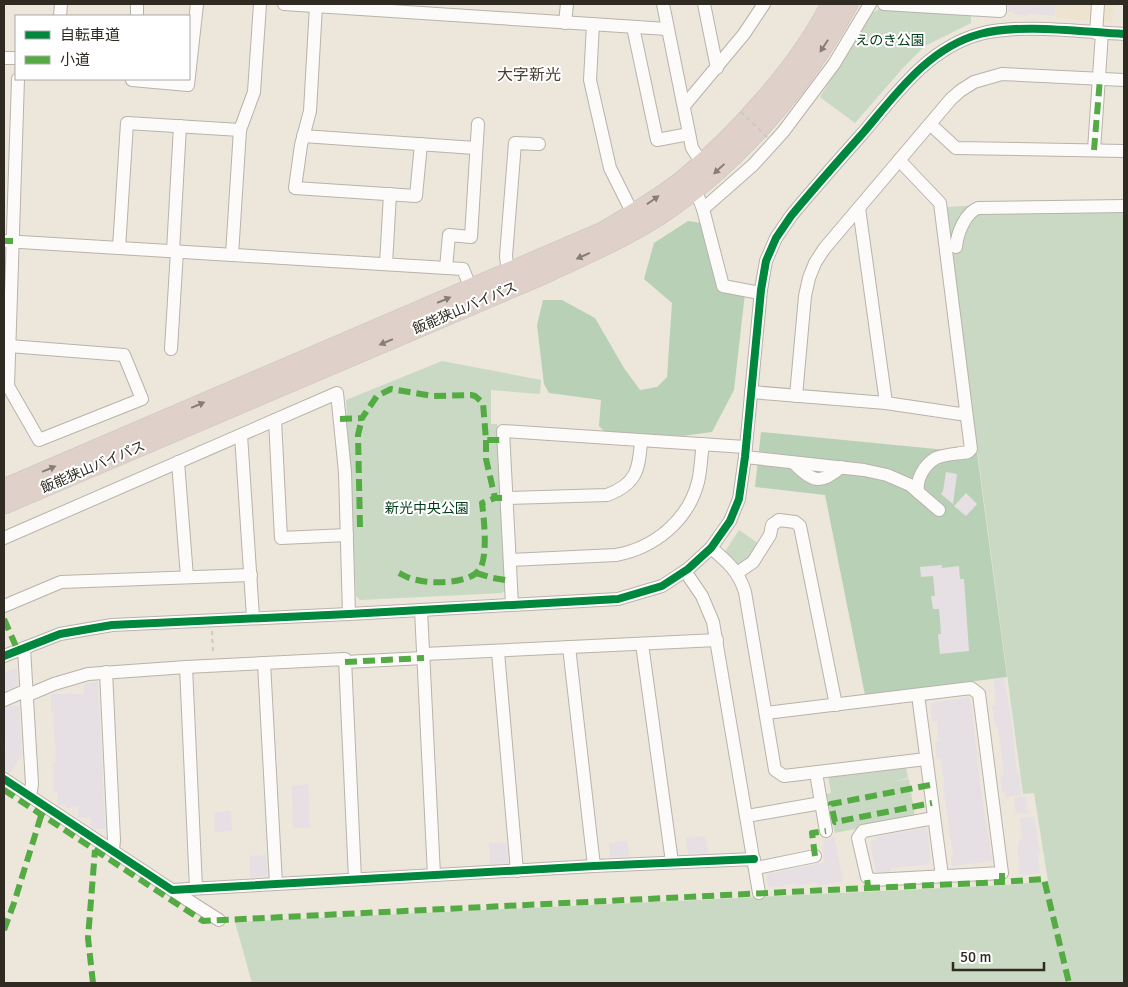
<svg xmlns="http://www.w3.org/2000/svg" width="1128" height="987" viewBox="0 0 1128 987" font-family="Signika,'Noto Sans JP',sans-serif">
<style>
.built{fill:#eee3cf}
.green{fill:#c9d9c4}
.forest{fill:#b8d1b6}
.building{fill:#e6dfe4}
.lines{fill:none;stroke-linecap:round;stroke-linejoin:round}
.minor-casing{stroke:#b8b3ab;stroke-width:14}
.highway-casing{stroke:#c6c4be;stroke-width:19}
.path{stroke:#cbc9c5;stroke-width:2;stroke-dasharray:4 4;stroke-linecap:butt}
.minor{stroke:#fcfbfa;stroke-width:12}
.highway{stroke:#dfd0ca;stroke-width:18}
.path-bridge{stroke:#cbc9c5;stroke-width:2;stroke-dasharray:4 4;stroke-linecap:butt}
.quiet{stroke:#54ab43;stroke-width:6;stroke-dasharray:12 6;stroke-linecap:butt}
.cycleway-casing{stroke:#fff;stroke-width:11}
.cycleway{stroke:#00873e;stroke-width:8}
.oneway{fill:#877e76}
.labels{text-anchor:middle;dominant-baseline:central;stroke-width:4;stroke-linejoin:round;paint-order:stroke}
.park-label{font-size:14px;fill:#003b17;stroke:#fff}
.street-label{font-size:14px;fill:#2f2b23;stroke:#fff}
.quarter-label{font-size:16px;fill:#483f30;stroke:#fff}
</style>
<rect width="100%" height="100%" fill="#ece6db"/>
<path class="built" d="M 1057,4 L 1114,4 L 1112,22 L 1056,18 Z"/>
<g class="green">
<path d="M 879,9 L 971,15 L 971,23 L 925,46 L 902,69 L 855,123 L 820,97 L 872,13 Z"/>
<path d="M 1124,204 L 1124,983 L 252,983 L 235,922 L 1007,885 L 1048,881 L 1034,793 L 1023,794 L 973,419 L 947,207 L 980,205 Z"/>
<path d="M 442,361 L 541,380 L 540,394 L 491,390 L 491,424 L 497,424 L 506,589 L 502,593 L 360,600 L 356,596 L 346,400 Z"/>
<path d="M 739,530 L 759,544 L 749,559 L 742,564 L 736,564 L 724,553 Z"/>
<path d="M 906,767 L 908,778 L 895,781 L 909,779 L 915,817 L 835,833 L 826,794 L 831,793 L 828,775 Z"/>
</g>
<g class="forest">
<path d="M 688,221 L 701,223 L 717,287 L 745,293 L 734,390 L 712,432 L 682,436 L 605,432 L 599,426 L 601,400 L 549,393 L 544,384 L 537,325 L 543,300 L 562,300 L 595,318 L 624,368 L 640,390 L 657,387 L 667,377 L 672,303 L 644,279 L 654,243 Z"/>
<path d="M 761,432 L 977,453 L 1007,677 L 865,695 L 825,495 L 755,487 Z"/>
</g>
<g class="building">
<path d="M 1008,4 L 1056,4 L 1055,16 L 1028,13 L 1027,16 L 1014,14 L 1014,12 L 1008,12 Z"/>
<path d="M 946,472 L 957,474 L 953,504 L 941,494 L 943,491 Z"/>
<path d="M 966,493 L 977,504 L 966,516 L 954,506 Z"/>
<path d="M 942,565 L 942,568 L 959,566 L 960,579 L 964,579 L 969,651 L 940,654 L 938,634 L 941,634 L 939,609 L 933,609 L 931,596 L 935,596 L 933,576 L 921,577 L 920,567 Z"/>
<path d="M 17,668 L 18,685 L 4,691 L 4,673 Z"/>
<path d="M 1004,678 L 1012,724 L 1017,774 L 1019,773 L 1021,795 L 1005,797 L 1005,792 L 1002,792 L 1000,776 L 1004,775 L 998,726 L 995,727 L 992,706 L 995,705 L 994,680 Z"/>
<path d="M 98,682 L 105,829 L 95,829 L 91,827 L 91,817 L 78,818 L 78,807 L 66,808 L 66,805 L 58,805 L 57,792 L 54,792 L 53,763 L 56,762 L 53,712 L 51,712 L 51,694 L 84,694 L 84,684 Z"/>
<path d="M 969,697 L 972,709 L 980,784 L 992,861 L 952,866 L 951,856 L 953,856 L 943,785 L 945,785 L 940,757 L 937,758 L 935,742 L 939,742 L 937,721 L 932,721 L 930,707 L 932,706 L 931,703 Z"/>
<path d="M 11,706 L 19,706 L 22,755 L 10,773 L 4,771 L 4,755 L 6,752 L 4,708 Z"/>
<path d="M 308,784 L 310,828 L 293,828 L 292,786 Z"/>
<path d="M 1026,796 L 1028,813 L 1016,814 L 1014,798 Z"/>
<path d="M 231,811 L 232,831 L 215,832 L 214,812 Z"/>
<path d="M 1034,817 L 1040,852 L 1038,853 L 1040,873 L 1020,875 L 1017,846 L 1019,846 L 1019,840 L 1022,839 L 1020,818 Z"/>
<path d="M 927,828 L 930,857 L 929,858 L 930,864 L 891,868 L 891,871 L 877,872 L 872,854 L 871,841 L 876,840 L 875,837 Z"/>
<path d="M 705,836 L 708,853 L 688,854 L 686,838 Z"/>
<path d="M 834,836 L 843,881 L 817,886 L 816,882 L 797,886 L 796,883 L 769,888 L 766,877 L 768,877 L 767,874 L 825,863 L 822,849 L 824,849 L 823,839 L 828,839 Z"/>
<path d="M 627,841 L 629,856 L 610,857 L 609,843 Z"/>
<path d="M 506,842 L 508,863 L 490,864 L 489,843 Z"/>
<path d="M 266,855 L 267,876 L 250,877 L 249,856 Z"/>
</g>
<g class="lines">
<g class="minor-casing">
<g id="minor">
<path d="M 284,4 L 667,29"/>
<path d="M 663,4 L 692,148 L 701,162"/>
<path d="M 704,4 L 717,68"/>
<path d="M 884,4 L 1000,11 L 1000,4"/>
<path d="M 316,6 L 310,111 L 301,145 L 295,188 L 416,196 L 421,144"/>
<path d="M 60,16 L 61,4"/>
<path d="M 137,16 L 137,4"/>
<path d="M 565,23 L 567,4"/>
<path d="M 593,24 L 590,80 L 610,168 L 633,214"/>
<path d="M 633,27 L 657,140 L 689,134"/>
<path d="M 1096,33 L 1098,4"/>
<path d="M 4,58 L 16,58"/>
<path d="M 132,79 L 132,80 L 188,85 L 197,4"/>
<path d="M 684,106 L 744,34 L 764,4"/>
<path d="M 930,124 L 956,148 L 1124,151"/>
<path d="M 303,136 L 475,148"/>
<path d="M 1094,150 L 1102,33"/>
<path d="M 695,189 L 703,209 L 723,286 L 760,293"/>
<path d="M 859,208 L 886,403"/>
<path d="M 703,209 L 753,165 L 783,132 L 834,64 L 870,4"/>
<path d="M 4,241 L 463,269 L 471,289"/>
<path d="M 956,247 C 957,234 965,213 978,208 L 1124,206"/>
<path d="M 119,248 L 127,123 L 240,130"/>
<path d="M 173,251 L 180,126"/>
<path d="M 232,255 L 240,130 L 254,92 L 260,4"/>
<path d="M 386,264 L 390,194"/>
<path d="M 446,268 L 449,235 L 471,237 L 478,124"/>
<path d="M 508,273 L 506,256 L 515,143 L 539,144"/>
<path d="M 171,349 L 177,251"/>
<path d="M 4,386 L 8,386 L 39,440 L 142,399 L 124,355 L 9,346"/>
<path d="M 8,386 L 18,79"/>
<path d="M 751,392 L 886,403 L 960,414 L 966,410 L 940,203 L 899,160"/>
<path d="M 796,396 L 805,296 L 809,278 L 815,263 L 824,249 L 951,99 L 960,91 L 974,82 L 1002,74 L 1124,80"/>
<path d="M 275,420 L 281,538 L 347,535"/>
<path d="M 241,435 L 253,617"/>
<path d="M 745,457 L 864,470 L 887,475 L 910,485 L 939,510"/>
<path d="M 178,462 L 187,577"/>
<path d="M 794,463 C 812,482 821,485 841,467"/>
<path d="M 918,492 C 916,479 924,465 936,458 C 945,454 958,454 968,452 L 971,449 L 966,410"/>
<path d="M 507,498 L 607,495 C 637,484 639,469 641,441"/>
<path d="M 4,538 L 337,393 L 345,472 L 349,614"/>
<path d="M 711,548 C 727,561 739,572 745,592 L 775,770 L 784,776 L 926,759"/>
<path d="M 510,560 L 616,555 C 654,548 688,521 698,482 C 701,470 701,456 703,444"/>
<path d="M 685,571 L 702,596 L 713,622 L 759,893"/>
<path d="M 737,573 L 753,562 L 770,535 L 772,525 L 779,520 L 795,522 L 800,526 L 836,705"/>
<path d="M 512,605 L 503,431 L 745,447"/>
<path d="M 4,606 L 61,582 L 251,575"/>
<path d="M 421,610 L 434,875"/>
<path d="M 642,644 L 672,862"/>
<path d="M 569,647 L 594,866"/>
<path d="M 24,648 L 32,784 L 30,797"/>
<path d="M 498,652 L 517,871"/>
<path d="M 424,654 L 717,640"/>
<path d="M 4,656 L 60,634 L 112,625 L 349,614 L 618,599 L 662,586 L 688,569 L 711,548 L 730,521 L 739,499 L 745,457 L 761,290 L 766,261 L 776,238 L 791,216 C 814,188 839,160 863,133 C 896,94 928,48 980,34 C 1020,23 1082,32 1124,34"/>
<path d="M 345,662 L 424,658"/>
<path d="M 264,663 L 276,884"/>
<path d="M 186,667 L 196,888"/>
<path d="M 106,672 L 114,840 L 113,850"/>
<path d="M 28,695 L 54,684 L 88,674 L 186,667 L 345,659 L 355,879"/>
<path d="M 918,695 L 942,876"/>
<path d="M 4,700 L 27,690"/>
<path d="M 766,713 L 971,688 L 979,694 L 1002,873 L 873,880 L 867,877 L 858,838 L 863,831 L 934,818"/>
<path d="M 816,773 L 826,831"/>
<path d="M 4,779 L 172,890 L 594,866 L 754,859"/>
<path d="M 747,816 L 821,803"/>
<path d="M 756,868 L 815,856"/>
<path d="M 172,890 L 219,920"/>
</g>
</g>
<g class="highway-casing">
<g id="highway">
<path d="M 4,488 L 603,231 C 630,215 658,199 683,179 C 736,135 799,66 830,4"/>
<path d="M 4,505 L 539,277 C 579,258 620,241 658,217 C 737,165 804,87 849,4"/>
</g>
</g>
<path class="path" d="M 212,631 L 213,654"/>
<use href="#minor" class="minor"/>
<use href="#highway" class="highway"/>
<path class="path-bridge" d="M 741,112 L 767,137"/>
<g class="quiet">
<path d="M 1094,150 L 1100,79"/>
<path d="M 4,241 L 13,241"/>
<path d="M 340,419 L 362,418 L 377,396 L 391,389 L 433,396 L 471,395 L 475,396 L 483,403 L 486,440 L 503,440"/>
<path d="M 486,440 L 486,459 L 495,498 L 507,498"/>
<path d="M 360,527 L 358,435 L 362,418"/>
<path d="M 399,573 C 405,576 410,579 417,580 C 432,584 470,584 480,569 C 488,555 484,519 482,503 L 495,498"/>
<path d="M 476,573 L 493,578 L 511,581"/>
<path d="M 4,619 L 18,651"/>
<path d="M 345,662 L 424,658"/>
<path d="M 930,785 L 831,804 L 835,822 L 932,803"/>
<path d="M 4,790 L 203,921 L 868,888 L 867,877"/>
<path d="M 815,856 L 812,833 L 826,831"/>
<path d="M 1002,873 L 1002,882 L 1044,879 L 1069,983"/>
<path d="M 868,888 L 1002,882"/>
<path d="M 4,930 L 14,903 L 41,816"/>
<path d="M 93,983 L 88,938 L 95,850"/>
</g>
<g class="cycleway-casing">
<g id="cycleway">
<path d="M 4,656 L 60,634 L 112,625 L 349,614 L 618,599 L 662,586 L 688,569 L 711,548 L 730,521 L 739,499 L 745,457 L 761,290 L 766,261 L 776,238 L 791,216 C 814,188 839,160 863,133 C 896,94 928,48 980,34 C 1020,23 1082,32 1124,34"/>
<path d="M 4,779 L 172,890 L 594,866 L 754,859"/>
</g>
</g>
<use href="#cycleway" class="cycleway"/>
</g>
<defs><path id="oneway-solid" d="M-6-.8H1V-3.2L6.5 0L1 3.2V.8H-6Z" transform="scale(1.25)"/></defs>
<g class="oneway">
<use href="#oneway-solid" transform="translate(824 46) rotate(123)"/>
<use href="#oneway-solid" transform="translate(719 169) rotate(137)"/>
<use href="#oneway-solid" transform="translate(653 200) rotate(-35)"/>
<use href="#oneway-solid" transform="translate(583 256) rotate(156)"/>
<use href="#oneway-solid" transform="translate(444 300) rotate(-23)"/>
<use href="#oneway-solid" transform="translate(386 342) rotate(157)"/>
<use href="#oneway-solid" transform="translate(198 405) rotate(-23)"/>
<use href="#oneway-solid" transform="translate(49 469) rotate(-23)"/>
</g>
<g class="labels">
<g class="park-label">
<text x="890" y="40">えのき公園</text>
<text x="427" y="508">新光中央公園</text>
</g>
<g class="street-label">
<text transform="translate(465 308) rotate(-23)">飯能狭山バイパス</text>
<text transform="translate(93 467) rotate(-23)">飯能狭山バイパス</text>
</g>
<g class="quarter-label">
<text x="529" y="75">大字新光</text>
</g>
</g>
<rect width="1128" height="987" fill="none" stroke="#2f2b23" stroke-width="10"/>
<rect x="15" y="15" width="175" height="65" fill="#ffffff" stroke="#acaaa7"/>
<rect x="25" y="31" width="25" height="8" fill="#00873e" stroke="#acaaa7"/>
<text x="60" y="40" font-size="15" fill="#2f2b23">自転車道</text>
<rect x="25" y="56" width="25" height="8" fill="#54ab43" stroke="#acaaa7"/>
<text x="60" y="65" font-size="15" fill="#2f2b23">小道</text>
<path d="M953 962v8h91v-8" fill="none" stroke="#2f2b23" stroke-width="2.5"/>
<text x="960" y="962" font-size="15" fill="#2f2b23" stroke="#ffffff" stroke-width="4" paint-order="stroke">50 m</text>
</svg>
